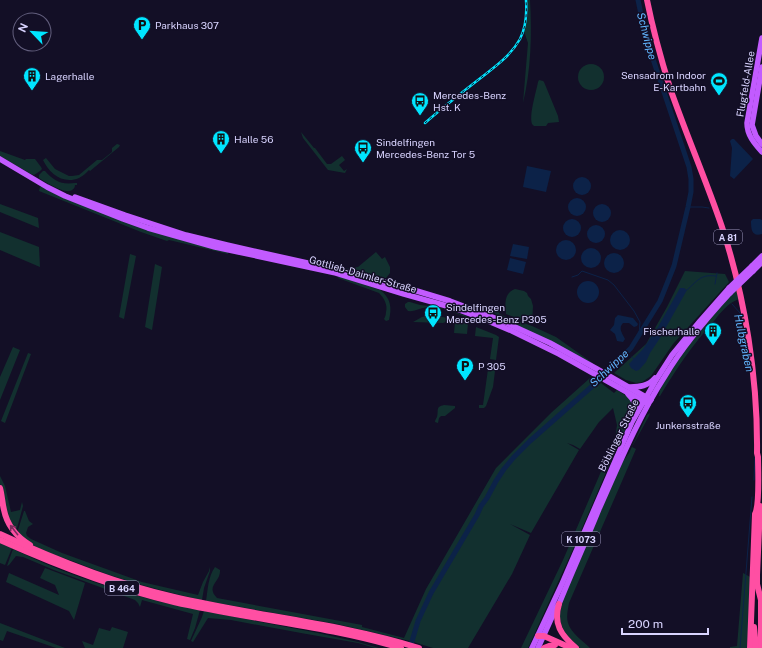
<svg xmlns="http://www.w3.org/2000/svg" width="762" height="648" viewBox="0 0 762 648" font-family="'Public Sans',sans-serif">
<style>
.green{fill:#12302f}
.water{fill:#0c2248}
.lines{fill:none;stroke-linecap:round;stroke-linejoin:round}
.stream{stroke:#0c2248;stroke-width:1}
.river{stroke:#0c2248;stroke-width:5}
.major{stroke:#c25bff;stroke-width:5.5}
.highway{stroke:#ff4fa3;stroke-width:6}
.rail-casing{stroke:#00e5ff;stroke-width:2.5}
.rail{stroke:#130f26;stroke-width:1;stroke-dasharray:3;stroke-linecap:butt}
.major-bridge{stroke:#c25bff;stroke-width:5.5}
.oneway{stroke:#7d2c5e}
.labels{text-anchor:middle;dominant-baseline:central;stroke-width:3;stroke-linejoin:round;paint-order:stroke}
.shield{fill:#130f26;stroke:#9e99be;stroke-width:1}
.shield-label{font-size:9px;font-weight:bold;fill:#d9d4ff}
.poi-label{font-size:10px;fill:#d9d4ff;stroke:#130f26;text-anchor:start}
.street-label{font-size:10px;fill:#d9d4ff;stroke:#130f26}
.water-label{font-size:11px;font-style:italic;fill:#62b6ff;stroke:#130f26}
</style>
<rect width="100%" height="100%" fill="#130f26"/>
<g class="green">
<path d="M 527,0 L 530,0 C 532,35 531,70 523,103 L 528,43 L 524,31 L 528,16 Z"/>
<circle cx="591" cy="77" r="13"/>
<path d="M 539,80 L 543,81 L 544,82 L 558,116 L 559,122 L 548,123 L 546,126 L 534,126 L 532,124 C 529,114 536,93 538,82 Z"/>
<path d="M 301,132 L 314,148 L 315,148 L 327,164 L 331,164 L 342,156 L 345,160 L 339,165 L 344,171 L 347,169 L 345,173 L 328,170 L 303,138 Z"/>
<path d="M 117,144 L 120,145 L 119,147 L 90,171 L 89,170 C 86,173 83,176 79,178 C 63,185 49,173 43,160 L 46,158 L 55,169 L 69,176 L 72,176 L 79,175 L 97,160 L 102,160 L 112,152 L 112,148 Z"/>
<path d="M 0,151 L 25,160 L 26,159 L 35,159 L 41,167 L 42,169 L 40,171 L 34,175 L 31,174 L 0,156 Z"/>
<path d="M 43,171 L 45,171 C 54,181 61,185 75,183 L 77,183 L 77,185 L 75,185 C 75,187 74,189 72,190 C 66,195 45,182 39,178 L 39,175 Z"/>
<path d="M 42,186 L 228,252 L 228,254 L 169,240 L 167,241 L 141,232 L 39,191 L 40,187 Z"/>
<path d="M 0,204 L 38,218 L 39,228 L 0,212 Z"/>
<path d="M 0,232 L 39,247 L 40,267 L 0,250 Z"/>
<path d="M 376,252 L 382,259 L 385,257 L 390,267 L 390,273 L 386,278 L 380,279 L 345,269 L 358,267 Z"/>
<path d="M 130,254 L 136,256 L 124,319 L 119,317 Z"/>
<path d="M 155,264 L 162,267 L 152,330 L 145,327 Z"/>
<path d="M 685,271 L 725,274 L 729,282 L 673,344 L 651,376 L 642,382 L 636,383 L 626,380 L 614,373 L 646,344 L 667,307 Z"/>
<path d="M 339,276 L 380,290 C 391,298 392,308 389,320 L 386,321 L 384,319 C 385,317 386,315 386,312 C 388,305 384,298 379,293 L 338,278 Z"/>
<path d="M 737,288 L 739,299 C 728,303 721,312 714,321 C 693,344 676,369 660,396 L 659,396 L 660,390 L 668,374 L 701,329 Z"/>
<path d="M 515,289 L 524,291 L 527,293 L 528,296 L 531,299 L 533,306 L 532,324 L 506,314 C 505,304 504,293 515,289 Z"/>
<path d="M 408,302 L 410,302 L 420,305 L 438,307 L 467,316 L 466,317 C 455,313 442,307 429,307 C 422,307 415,312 408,311 L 405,307 L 405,304 Z"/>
<path d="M 496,309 L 500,314 L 504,316 L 532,326 L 556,337 L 594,364 L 503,320 L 491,310 Z"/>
<path d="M 430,315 L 438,316 L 447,318 C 447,321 446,322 443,323 L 413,322 L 422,317 Z"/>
<path d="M 453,319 L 468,324 L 467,334 L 454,333 L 455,322 Z"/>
<path d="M 476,327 L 496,335 L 499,337 L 496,360 L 490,359 L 493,338 L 475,336 Z"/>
<path d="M 13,347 L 20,350 L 0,400 L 0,377 Z"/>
<path d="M 28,353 L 31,354 L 5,423 L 1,421 Z"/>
<path d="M 489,362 L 496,363 L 493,387 L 486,406 L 484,408 L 479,408 L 479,405 L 483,405 Z"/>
<path d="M 590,378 L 597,386 L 601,383 L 614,393 L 617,390 L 628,397 L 633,403 L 633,413 L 610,463 L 574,547 L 528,648 L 521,648 L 563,560 L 615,439 L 617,425 L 613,408 L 599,422 L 580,449 L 573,445 L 567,443 L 579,450 L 531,533 L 510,524 L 530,535 L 512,574 L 468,648 L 433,648 L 410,641 L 337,624 L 206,601 C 208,589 208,577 215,567 L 220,570 C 221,582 205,586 217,598 L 362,625 L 362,627 L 404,638 L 426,589 L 496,468 L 552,412 Z"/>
<path d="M 444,405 L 455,406 L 455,408 L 445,416 L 441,416 L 439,418 L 438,423 L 435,422 C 435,420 436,419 437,417 C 439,410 435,407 444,405 Z"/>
<path d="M 650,413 L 649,416 L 632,447 L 636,449 L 569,603 C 568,609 566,617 568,623 C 571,633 583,641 590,648 L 580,648 C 570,639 559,629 560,614 C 560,609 562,604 563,599 L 621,464 L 629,453 L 647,415 Z"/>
<path d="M 0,476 L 5,486 L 11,512 L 20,510 L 22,502 L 23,506 L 16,532 L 10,523 L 0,484 Z"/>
<path d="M 24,511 L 25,511 L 29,521 L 33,524 L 28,527 L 26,533 L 27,536 L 31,539 L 62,553 L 142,582 L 198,595 L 203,582 L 209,571 L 210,567 L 210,571 L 204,588 L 202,600 C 158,590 116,579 75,562 C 60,557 43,551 29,543 C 25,540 21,537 17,533 Z"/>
<path d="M 0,543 L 12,548 L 5,565 L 0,563 Z"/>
<path d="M 13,549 C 54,569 102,586 146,598 C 163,603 182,606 200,610 L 195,628 L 190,640 L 187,639 L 193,614 L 142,600 L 140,607 L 138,603 L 135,600 L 54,570 L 23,557 L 16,556 L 9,565 L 7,566 Z"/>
<path d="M 45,568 L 85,583 L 74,620 L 69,611 L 6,582 L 9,573 L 59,595 L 55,585 L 40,578 Z"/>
<path d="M 743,573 L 752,578 L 747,648 L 730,648 L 730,647 L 737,646 Z"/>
<path d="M 204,611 L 318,633 L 358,642 L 379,648 L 375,648 L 358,643 L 301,633 L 231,620 L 208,618 L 193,642 L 191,641 L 202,617 Z"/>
<path d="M 0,623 L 65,648 L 56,648 L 7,631 L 3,641 L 0,640 Z"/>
<path d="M 112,627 L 128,632 L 123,648 L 85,648 L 82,641 L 93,645 L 99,628 L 110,631 Z"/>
</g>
<g class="water">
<path d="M 732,139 L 734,139 L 753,159 L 734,179 L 730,176 L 732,148 L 730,141 Z"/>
<path d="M 527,166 L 551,171 L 546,192 L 523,187 Z"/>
<circle cx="582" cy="186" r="9"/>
<circle cx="577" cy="207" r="9"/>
<circle cx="602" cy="213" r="9"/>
<circle cx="572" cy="228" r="9"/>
<path d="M 753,219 L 760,219 L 762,220 L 762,234 C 752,237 751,230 751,221 Z"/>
<circle cx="596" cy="234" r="9"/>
<circle cx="620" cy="240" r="10"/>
<circle cx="566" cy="250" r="10"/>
<path d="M 513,244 L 529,247 L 527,259 L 510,256 Z"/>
<circle cx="591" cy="258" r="10"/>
<circle cx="614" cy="263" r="10"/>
<path d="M 510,258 L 526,262 L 523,274 L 507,270 Z"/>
<circle cx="588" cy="292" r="11"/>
<path d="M 680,288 L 684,288 L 687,290 L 660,338 L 650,353 L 646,362 L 639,370 L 636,371 L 631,368 L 629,364 L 643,349 L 658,327 Z"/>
<path d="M 618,315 L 633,318 L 638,324 L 637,326 L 634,327 L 629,323 L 623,323 C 618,328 622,333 625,339 L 623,342 L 617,341 L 615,334 L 610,330 L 614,325 L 615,318 Z"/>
</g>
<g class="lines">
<g class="stream">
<path d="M 688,207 L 702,207 L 709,208"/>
<path d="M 572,277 L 578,275 L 582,271 L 608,280 L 614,285 L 634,311 L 640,322 L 639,335"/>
<path d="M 715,284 L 717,273"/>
<path d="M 687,290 C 698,280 701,274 716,276"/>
<path d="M 732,304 L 740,313 L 747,350"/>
<path d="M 627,352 L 629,354"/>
<path d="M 632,357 L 634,359"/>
<path d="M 754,480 L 755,457"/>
<path d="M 740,648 L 752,497"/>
</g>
<path class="river" d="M 410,648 L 418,621 L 431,593 L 477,515 L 481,506 L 487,498 L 496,481 L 504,469 L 514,457 L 530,441 L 597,382 L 631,348 L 660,301 L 674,266 L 688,207 L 691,192 L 691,179 L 689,167 L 646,38 L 638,0"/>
<g class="major">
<path d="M 762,38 L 747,123 C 747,135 754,143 762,152"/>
<path d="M 762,67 L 752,125 L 756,136 L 762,144"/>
<path d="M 0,159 L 47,187 L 65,196 L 123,219 L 148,228 L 215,247 L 336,273 L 404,294 L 454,308 L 481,318 L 512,331 L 559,354 L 648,404"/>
<path d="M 75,197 L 125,215 L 186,235 L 227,245 L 339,270 L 379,281 L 397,285 L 450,301 L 500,320 L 550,343 L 597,369 L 651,400"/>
<path d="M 752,266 L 762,256"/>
<path d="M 753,271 L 762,262"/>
<path d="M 630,387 C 640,387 648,386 655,378"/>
<path d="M 628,394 C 634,400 637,405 635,413"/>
<path d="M 532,648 L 561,586 L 632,422 L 656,380 L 672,355 L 700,321 L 729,288"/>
<path d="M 538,648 L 556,608 L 559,604 C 572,572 586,541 599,509 C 619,464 638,418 665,376 C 683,346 706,319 730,293"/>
</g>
<g class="highway">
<path d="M 647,0 C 653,30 661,59 670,88 C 686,134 706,180 722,227 C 745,297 758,379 757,453 L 758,457 C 758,469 760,505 755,514 L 750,648"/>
<path d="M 0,488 C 2,495 2,502 4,510 C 7,525 17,537 30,545"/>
<path d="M 760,506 L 757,575 L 757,584 L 762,604"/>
<path d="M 0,534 C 56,560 113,583 174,597 C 255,616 339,623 419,648"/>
<path d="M 0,540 C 56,565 114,588 174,602 C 249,619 327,626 401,648"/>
<path d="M 761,602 L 761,648"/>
<path d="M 559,604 C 553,624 561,635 576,648"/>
<path d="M 754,627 L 756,648"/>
<path d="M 538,636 L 544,636 L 571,648"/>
<path d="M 544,648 L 549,646 L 555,645"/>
</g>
<g class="rail-casing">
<path id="rail" d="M 425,123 C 442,108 460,94 478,80 C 493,68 510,57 520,39 C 526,27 527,14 526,0"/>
</g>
<use href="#rail" class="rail"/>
<g class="major-bridge">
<path d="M 729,288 L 752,266"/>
<path d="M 730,293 L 753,271"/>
</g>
</g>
<defs><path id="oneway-shaft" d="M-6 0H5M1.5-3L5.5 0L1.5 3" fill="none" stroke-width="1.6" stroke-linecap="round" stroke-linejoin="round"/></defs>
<use class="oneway" href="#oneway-shaft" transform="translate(14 530) rotate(-128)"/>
<defs>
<g id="parking-pin" transform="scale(0.9)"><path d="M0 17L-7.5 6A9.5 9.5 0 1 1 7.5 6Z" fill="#00e5ff" stroke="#130f26"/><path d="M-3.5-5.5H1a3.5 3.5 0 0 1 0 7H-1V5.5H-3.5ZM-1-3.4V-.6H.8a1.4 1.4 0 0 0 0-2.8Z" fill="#111"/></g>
<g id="building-pin" transform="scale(0.9)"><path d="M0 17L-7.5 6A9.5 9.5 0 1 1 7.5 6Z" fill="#00e5ff" stroke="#130f26"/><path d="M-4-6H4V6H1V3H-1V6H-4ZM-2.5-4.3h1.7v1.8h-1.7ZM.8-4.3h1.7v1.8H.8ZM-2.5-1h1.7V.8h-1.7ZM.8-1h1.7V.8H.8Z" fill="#111"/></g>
<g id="stadium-pin" transform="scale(0.9)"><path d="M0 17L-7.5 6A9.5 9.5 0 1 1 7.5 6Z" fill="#00e5ff" stroke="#130f26"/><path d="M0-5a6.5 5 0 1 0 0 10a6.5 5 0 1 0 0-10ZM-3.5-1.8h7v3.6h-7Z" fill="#111"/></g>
<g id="bus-pin" transform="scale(0.9)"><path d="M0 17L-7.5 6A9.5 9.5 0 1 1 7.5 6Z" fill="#00e5ff" stroke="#130f26"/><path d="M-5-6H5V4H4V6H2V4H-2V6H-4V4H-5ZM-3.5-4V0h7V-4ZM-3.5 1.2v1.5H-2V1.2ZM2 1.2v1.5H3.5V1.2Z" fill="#111"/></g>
</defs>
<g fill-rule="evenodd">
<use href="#parking-pin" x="142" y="25"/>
<use href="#building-pin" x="32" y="76"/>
<use href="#stadium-pin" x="719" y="81"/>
<use href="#bus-pin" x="420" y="101"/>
<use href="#building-pin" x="221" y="139"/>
<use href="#bus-pin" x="363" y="148"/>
<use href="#bus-pin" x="433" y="313"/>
<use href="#building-pin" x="713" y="331"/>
<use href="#parking-pin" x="465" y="366"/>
<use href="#bus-pin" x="688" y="403"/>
</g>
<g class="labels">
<g class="shield">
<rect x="714" y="230" width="28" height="14" rx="3"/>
<rect x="562" y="532" width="38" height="14" rx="3"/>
<rect x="105" y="581" width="34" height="14" rx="3"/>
</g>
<g class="shield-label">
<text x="728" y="237">A 81</text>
<text x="581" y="539">K 1073</text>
<text x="122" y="588">B 464</text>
</g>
<g class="poi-label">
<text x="155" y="25">Parkhaus 307</text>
<text x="706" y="75" text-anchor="end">Sensadrom Indoor<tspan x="706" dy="12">E-Kartbahn</tspan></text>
<text x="45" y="76">Lagerhalle</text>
<text x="433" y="95">Mercedes-Benz<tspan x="433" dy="12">Hst. K</tspan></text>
<text x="234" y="139">Halle 56</text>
<text x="376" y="142">Sindelfingen<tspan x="376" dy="12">Mercedes-Benz Tor 5</tspan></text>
<text x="446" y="307">Sindelfingen<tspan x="446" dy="12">Mercedes-Benz P305</tspan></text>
<text x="700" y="331" text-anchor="end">Fischerhalle</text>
<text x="478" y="366">P 305</text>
<text x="688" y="425" text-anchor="middle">Junkersstraße</text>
</g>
<g class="street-label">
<text transform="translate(745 84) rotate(-80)">Flugfeld-Allee</text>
<text transform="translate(363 274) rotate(16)">Gottlieb-Daimler-Straße</text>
<text transform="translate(618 435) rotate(-64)">Böblinger Straße</text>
</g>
<g class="water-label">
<text transform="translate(647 36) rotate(75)">Schwippe</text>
<text transform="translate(744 343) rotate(78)">Hulbgraben</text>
<text transform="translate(609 368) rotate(-43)">Schwippe</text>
</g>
</g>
<g transform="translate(32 32) rotate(295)"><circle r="19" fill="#130f26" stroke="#625e7d"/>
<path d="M0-3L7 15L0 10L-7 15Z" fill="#00e5ff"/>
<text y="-6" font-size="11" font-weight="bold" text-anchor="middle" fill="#d9d4ff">N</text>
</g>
<path d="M622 628v6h86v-6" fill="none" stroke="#d9d4ff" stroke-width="2"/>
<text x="628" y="628" font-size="12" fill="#d9d4ff" stroke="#130f26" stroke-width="3" paint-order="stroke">200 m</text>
</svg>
